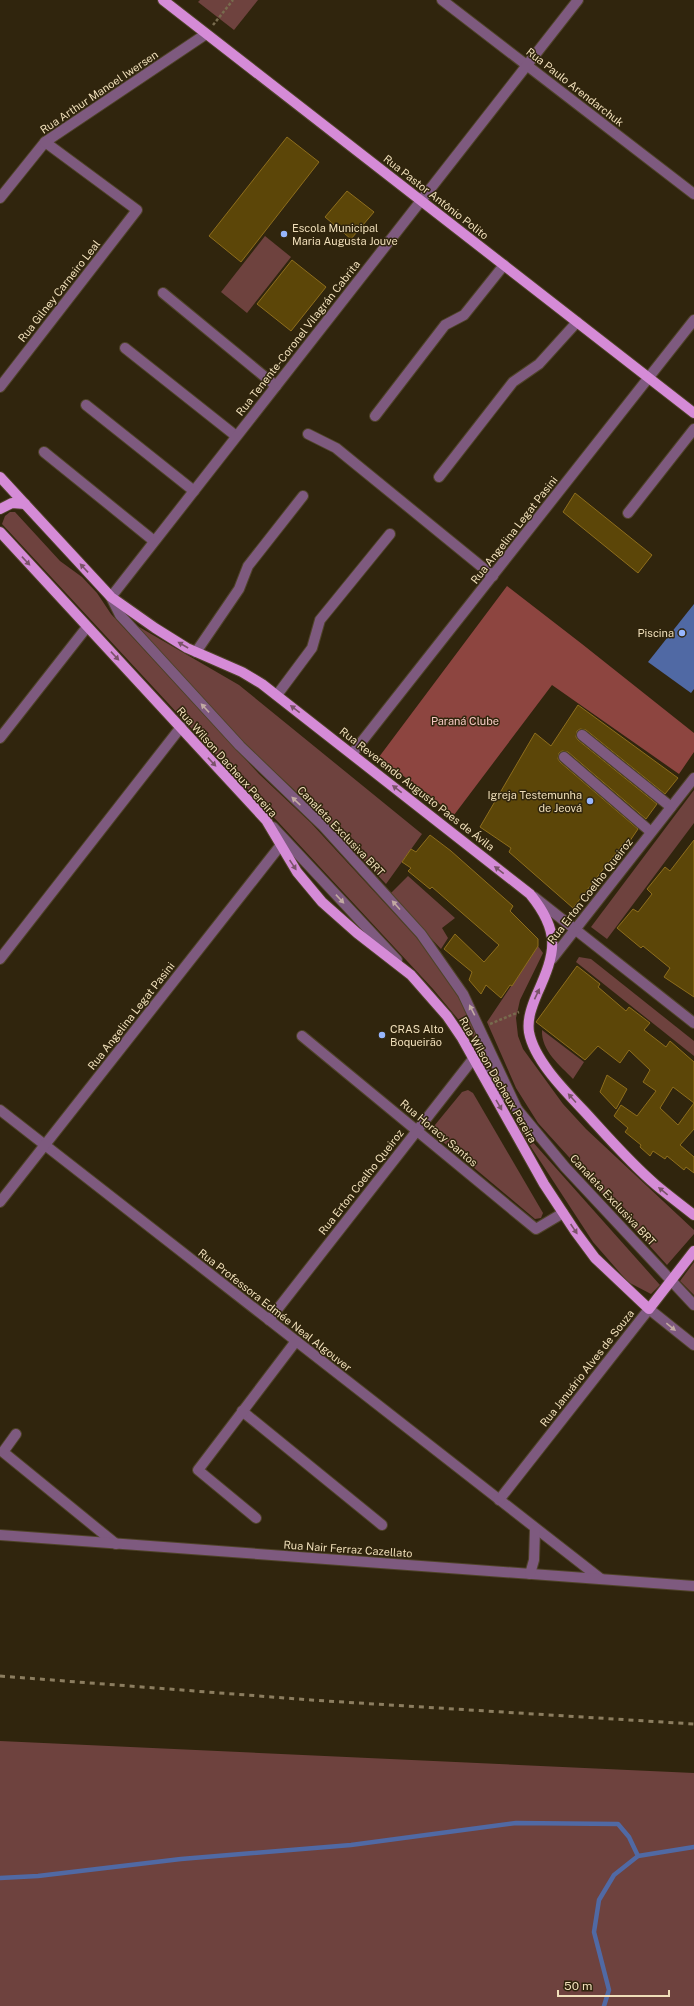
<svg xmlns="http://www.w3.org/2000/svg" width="694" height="2006" viewBox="0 0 694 2006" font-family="'Public Sans',sans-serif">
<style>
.green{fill:#6e423e}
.forest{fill:#8d4540}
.water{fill:#5069a4}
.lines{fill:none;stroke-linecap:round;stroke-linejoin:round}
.stream{stroke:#5069a4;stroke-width:4.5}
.building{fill:#5c4608;stroke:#8e6e1d;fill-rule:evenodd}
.minor-casing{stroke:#4f4329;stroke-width:12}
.major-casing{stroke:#4f4329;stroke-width:12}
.path{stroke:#786b4e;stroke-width:2.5;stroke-dasharray:3 2;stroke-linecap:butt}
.minor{stroke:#7e5a7f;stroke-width:10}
.major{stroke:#d58bd7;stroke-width:10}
.rail{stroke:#8b7d5f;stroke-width:3;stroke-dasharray:5 5;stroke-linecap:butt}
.oneway{fill:#7a5368}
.oneway2{fill:#c2aaa2}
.poi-dot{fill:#97b6fd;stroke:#30250d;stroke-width:1.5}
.labels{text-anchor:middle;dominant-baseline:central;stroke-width:3;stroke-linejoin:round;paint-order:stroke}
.street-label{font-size:11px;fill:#f0dfba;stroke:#30250d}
.poi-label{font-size:11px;fill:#f0dfba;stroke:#30250d;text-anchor:start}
.park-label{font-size:11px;fill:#f7cbc5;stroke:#30250d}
</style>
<rect width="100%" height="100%" fill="#30250d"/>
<g class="green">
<path d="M 200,0 L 258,0 L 234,30 L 198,2 Z"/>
<path d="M 265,236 L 291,257 L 247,313 L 221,292 Z"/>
<path d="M 10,512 L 15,512 L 60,561 L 82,577 L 97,593 L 111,614 L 259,774 L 311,823 L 416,937 L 440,968 L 462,1003 L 482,1048 L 433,989 L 2,524 L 5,516 Z"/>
<path d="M 134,624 L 239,685 L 422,834 L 386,884 L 318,812 L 247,746 Z"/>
<path d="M 694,790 L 694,823 L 607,939 L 591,927 Z"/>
<path d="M 408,876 L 455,918 L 442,928 L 448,938 L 441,949 L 390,894 Z"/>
<path d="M 538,946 L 543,953 L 520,1000 L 516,1018 L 518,1036 L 523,1049 L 563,1104 L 586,1129 L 694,1230 L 694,1234 L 667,1265 L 538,1123 L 516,1088 L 487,1022 Z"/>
<path d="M 579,957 L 591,959 L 694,1041 L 694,1056 L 576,962 Z"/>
<path d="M 542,1030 L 584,1062 L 573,1079 C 560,1065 541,1051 542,1030 Z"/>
<path d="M 468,1090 L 473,1093 L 543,1213 L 541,1218 L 535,1219 L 430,1131 L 462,1092 Z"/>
<path d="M 514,1121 L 660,1285 L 651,1294 L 628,1282 L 593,1242 Z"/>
<path d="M 694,1262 L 694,1295 L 680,1281 Z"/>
<path d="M 0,1741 L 694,1773 L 694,2006 L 0,2006 Z"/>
</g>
<path class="forest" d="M 507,586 L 582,644 L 694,733 L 694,752 L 679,774 L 552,685 L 454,815 L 379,757 Z"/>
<path class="water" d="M 694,604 L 694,689 L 691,693 L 648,662 Z"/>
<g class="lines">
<g class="stream">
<path d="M 0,1878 L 38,1876 L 181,1859 L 351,1845 L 516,1823 L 618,1824 L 629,1837 L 638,1856"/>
<path d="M 604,2006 L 609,1990 L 594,1932 L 599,1900 L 614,1875 L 638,1856 L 694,1847"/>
</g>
</g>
<g class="building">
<path d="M 287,137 L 319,162 L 241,262 L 209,236 Z"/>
<path d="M 347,191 L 374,212 L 351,239 L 325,217 Z"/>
<path d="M 292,260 L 326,287 L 291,331 L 257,304 Z"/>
<path d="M 575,493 L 652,555 L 638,573 L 563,512 Z"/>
<path d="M 578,705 L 678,778 L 665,794 L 586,730 L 580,729 L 577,731 L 576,737 L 578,740 L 657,804 L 646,819 L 568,752 L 562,751 L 559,753 L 558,759 L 560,762 L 638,829 L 625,848 L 622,845 L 573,908 L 509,852 L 511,848 L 480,827 L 535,733 L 551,746 Z"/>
<path d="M 430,835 L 451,851 L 513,906 L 510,911 L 538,939 L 538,946 L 512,986 L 510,985 L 501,998 L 486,985 L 481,994 L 469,980 L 472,972 L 444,949 L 455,934 L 484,962 L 499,945 L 432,887 L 430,889 L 408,871 L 411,868 L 402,862 L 411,849 L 416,852 Z"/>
<path d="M 694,840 L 694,997 L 664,977 L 670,968 L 643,946 L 641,948 L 617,928 L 633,909 L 638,912 L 652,894 L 647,889 L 665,867 L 670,871 Z"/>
<path d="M 577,966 L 600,984 L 598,987 L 626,1011 L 629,1007 L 650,1023 L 644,1030 L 666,1047 L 670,1041 L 694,1062 L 694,1129 L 680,1145 L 694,1157 L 694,1173 L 686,1167 L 684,1170 L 667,1156 L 665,1159 L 653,1151 L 650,1156 L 640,1147 L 641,1145 L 625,1132 L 628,1128 L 614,1116 L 621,1105 L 637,1116 L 656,1091 L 643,1082 L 650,1070 L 629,1050 L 620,1063 L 598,1046 L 585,1060 L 536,1022 ZM 673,1087 L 694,1103 L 678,1125 L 660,1108 Z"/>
<path d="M 607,1075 L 627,1089 L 616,1109 L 600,1092 Z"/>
</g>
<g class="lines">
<g class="minor-casing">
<g id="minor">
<path d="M 442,0 L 694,194"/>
<path d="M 0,198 L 45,142 L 206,34"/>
<path d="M 163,293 L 276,386"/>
<path d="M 125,348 L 236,436"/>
<path d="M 0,387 L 137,210 L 45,142"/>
<path d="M 86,405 L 194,491"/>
<path d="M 375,416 L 445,325 L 464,315 L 504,265"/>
<path d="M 308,434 L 336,448 L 493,576"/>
<path d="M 44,452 L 154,541"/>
<path d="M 439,477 L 513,382 L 539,364 L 577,322"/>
<path d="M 628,513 L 694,429"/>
<path d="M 196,652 L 239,589 L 248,566 L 303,496"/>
<path d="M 277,695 L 312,648 L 320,620 L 390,534"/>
<path d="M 582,735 L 671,807"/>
<path d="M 0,738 L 87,627"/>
<path d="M 352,754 L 694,320"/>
<path d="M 564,757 L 651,832"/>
<path d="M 273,827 L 397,960"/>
<path d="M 534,897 L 694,1023"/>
<path d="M 0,959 L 181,727"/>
<path d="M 552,959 L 694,778"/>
<path d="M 302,1036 L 536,1229 L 563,1213"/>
<path d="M 517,1109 L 463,994 L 421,934 L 323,826 L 240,746 L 120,615 L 111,597 L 578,0"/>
<path d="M 0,1110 L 601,1579"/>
<path d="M 0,1202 L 280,846"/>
<path d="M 269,1320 L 473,1059 L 517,1109 L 565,1167 L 694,1305"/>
<path d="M 242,1411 L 382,1525"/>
<path d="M 16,1434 L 3,1452 L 116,1544"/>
<path d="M 499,1500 L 649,1309 L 694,1345"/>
<path d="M 256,1518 L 198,1470 L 296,1341"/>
<path d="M 0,1535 L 694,1586"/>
<path d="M 530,1574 L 534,1560 L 535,1529"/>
</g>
</g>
<g class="major-casing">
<g id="major">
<path d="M 163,0 L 694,413"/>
<path d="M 0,477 L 111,597 L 155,628 L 187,648 L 242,672 L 262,684 L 530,894 C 561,932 556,952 537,994 C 532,1006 527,1019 529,1032 C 534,1060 565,1091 584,1111 C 607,1136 630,1163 656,1185 C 668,1195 681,1205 694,1215"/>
<path d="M 0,509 L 12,503 L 25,504"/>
<path d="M 0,532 L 266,820 L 297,872 L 322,902 L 357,933 L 411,975 L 447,1016 L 462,1038 L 544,1184 L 575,1231 L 595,1258 L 649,1309 L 694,1251"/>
</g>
</g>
<g class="path">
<path d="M 213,25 L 233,0"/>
<path d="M 490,1024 L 519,1012"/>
</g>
<use href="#minor" class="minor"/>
<use href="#major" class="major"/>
<path class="rail" d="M 0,1676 L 311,1700 L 694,1724"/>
</g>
<defs><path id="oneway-solid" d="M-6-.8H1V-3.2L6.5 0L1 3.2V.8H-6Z"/></defs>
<g class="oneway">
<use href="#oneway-solid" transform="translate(26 561) rotate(47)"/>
<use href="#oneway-solid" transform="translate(84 568) rotate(-133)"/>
<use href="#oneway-solid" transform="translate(183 645) rotate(-150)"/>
<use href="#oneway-solid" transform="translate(115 656) rotate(47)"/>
<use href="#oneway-solid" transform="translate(295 709) rotate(-142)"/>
<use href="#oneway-solid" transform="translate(212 762) rotate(47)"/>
<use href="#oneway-solid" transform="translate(397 789) rotate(-142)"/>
<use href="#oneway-solid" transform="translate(293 865) rotate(56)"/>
<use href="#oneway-solid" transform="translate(499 870) rotate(-142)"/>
<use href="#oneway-solid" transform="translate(537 994) rotate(-65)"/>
<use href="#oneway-solid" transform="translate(572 1098) rotate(-132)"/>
<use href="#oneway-solid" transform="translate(499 1105) rotate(60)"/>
<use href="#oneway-solid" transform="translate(663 1191) rotate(-141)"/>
<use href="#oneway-solid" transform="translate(574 1229) rotate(56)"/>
</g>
<g class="oneway2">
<use href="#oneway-solid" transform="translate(205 708) rotate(-133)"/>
<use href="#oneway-solid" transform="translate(296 801) rotate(-137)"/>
<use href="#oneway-solid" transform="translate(340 899) rotate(47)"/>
<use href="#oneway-solid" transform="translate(396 905) rotate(-132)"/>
<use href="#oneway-solid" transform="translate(472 1010) rotate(-117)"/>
<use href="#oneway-solid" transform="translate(671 1327) rotate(39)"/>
</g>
<g class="poi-dot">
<circle cx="284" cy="234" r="4"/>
<circle cx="682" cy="633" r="4"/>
<circle cx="590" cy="801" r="4"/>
<circle cx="382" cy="1035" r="4"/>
</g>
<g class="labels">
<g class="street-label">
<text transform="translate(575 87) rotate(38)">Rua Paulo Arendarchuk</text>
<text transform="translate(99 92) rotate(-34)">Rua Arthur Manoel Iwersen</text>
<text transform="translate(436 197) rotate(38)">Rua Pastor Antônio Polito</text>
<text transform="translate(59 291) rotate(-52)">Rua Gilney Carneiro Leal</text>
<text transform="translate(298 338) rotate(-52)">Rua Tenente-Coronel Vilagrán Cabrita</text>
<text transform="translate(514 530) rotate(-52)">Rua Angelina Legat Pasini</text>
<text transform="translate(227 762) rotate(48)">Rua Wilson Dacheux Pereira</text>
<text transform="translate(417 789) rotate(38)">Rua Reverendo Augusto Paes de Ávila</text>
<text transform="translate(341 831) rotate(46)">Canaleta Exclusiva BRT</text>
<text transform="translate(590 891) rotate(-52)">Rua Erton Coelho Queiroz</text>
<text transform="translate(131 1016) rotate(-52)">Rua Angelina Legat Pasini</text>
<text transform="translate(498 1080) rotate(60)">Rua Wilson Dacheux Pereira</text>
<text transform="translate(439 1133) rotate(40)">Rua Horacy Santos</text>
<text transform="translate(361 1182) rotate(-52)">Rua Erton Coelho Queiroz</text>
<text transform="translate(613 1200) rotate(47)">Canaleta Exclusiva BRT</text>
<text transform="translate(275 1310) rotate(38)">Rua Professora Edmée Neal Algouver</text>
<text transform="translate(587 1368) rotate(-52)">Rua Januário Alves de Souza</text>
<text transform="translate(348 1549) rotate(4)">Rua Nair Ferraz Cazellato</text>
</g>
<g class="poi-label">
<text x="292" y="228">Escola Municipal<tspan x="292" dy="13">Maria Augusta Jouve</tspan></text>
<text x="674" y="633" text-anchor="end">Piscina</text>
<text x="582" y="795" text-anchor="end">Igreja Testemunha<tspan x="582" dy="13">de Jeová</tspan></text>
<text x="390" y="1029">CRAS Alto<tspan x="390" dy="13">Boqueirão</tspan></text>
</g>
<g class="park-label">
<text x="465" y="721">Paraná Clube</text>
</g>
</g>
<path d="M558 1990v6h111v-6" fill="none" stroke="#f0dfba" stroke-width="2"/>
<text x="564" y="1990" font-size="12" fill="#f0dfba" stroke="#30250d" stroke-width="3" paint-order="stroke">50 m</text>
</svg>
